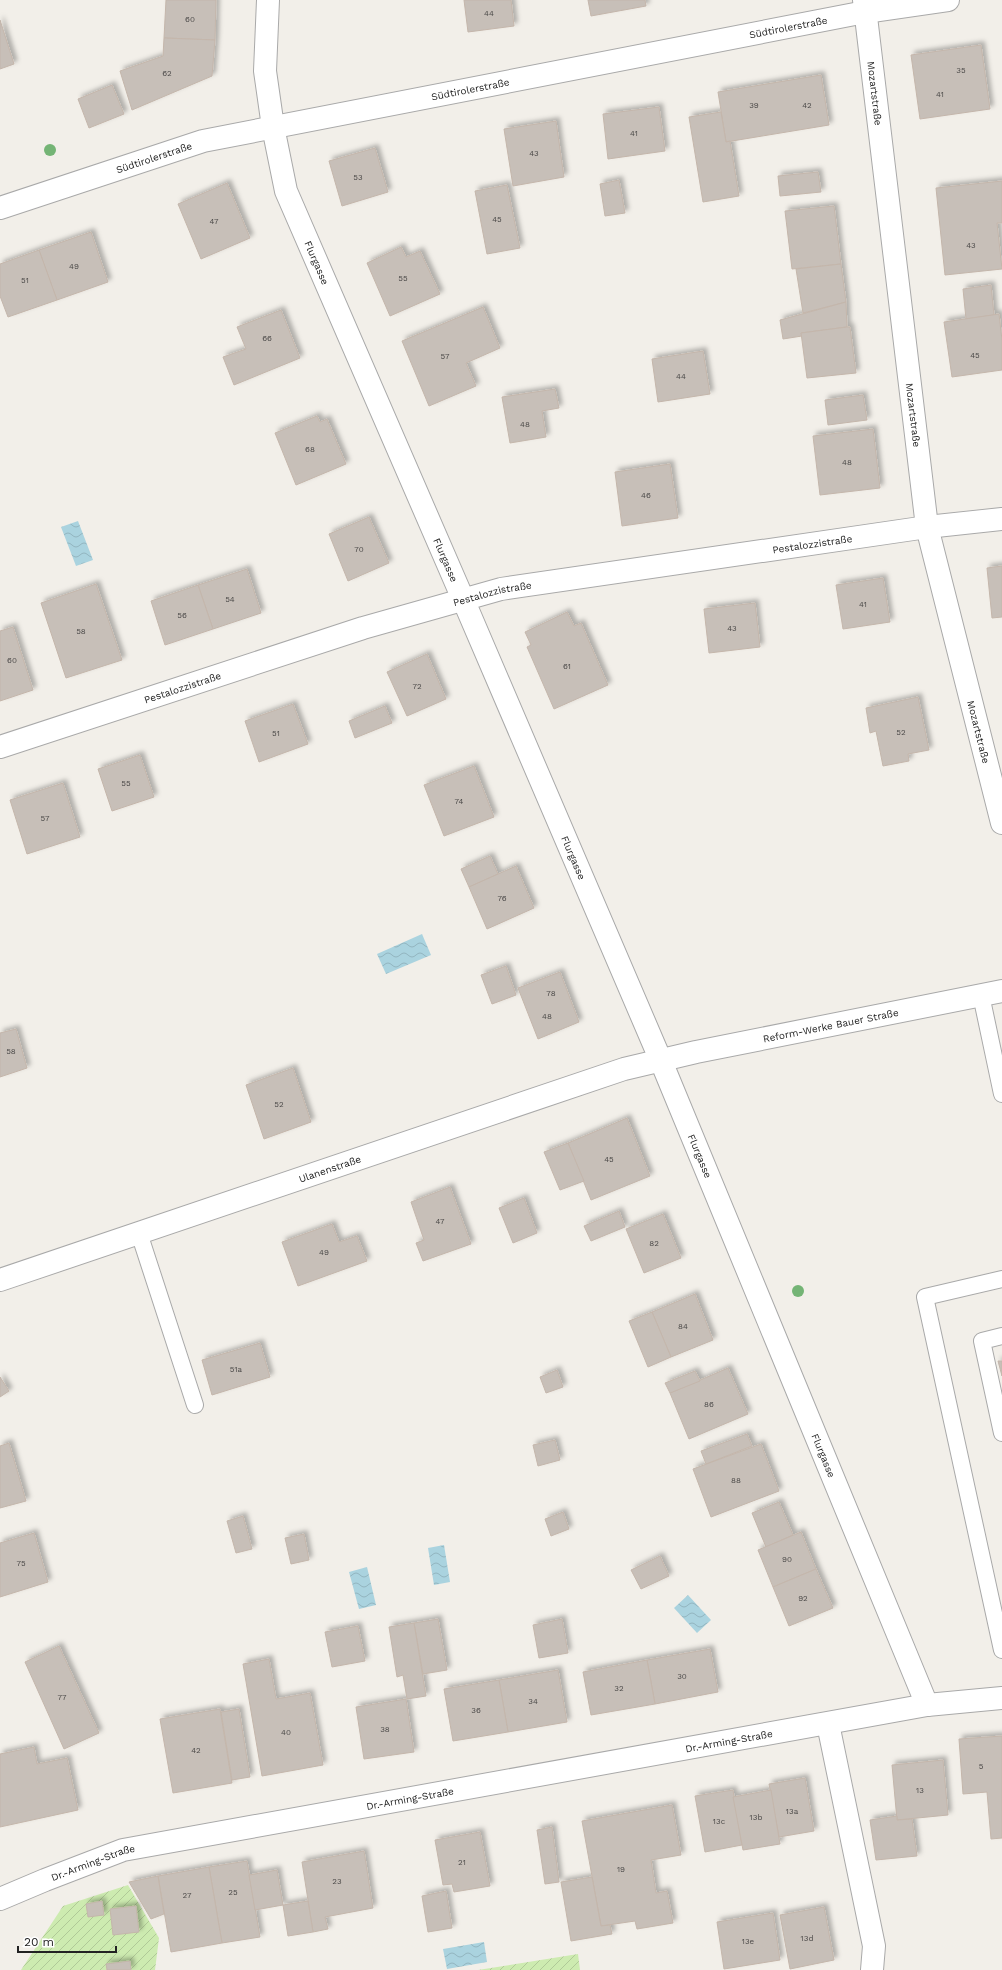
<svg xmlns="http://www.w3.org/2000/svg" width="1002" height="1970" viewBox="0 0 1002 1970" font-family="'Work Sans',sans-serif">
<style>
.garden{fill:url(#garden-furrows)}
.water{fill:url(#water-waves)}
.building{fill:#c7bfb8;stroke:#c4b6ab;filter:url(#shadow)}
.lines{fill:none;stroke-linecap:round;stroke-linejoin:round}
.lane-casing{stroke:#a9a9a9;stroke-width:18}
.street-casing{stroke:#a9a9a9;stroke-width:24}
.lane{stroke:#fff;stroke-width:16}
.street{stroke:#fff;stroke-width:22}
.tree{fill:#74b475}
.labels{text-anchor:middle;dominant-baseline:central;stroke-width:3.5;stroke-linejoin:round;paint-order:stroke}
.number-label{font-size:8px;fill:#4b4948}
.street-label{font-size:10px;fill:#222;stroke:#fff}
</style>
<defs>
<pattern id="garden-furrows" width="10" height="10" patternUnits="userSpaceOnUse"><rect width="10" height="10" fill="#cdebb0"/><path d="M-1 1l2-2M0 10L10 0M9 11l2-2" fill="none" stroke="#b0c997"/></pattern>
<pattern id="water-waves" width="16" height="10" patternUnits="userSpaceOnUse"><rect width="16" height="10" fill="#aad3df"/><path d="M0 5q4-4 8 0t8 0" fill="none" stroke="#92b5bf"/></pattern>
<filter id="shadow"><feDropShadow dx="3.5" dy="-3.5" stdDeviation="2" flood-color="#0004"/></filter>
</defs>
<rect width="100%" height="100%" fill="#f2efe9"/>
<g class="garden">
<path d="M 128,1885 L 159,1938 L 155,1970 L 21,1970 L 63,1906 Z"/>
<path d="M 578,1954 L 580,1970 L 478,1970 Z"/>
</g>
<g class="water">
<path d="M 78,521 L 93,560 L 76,566 L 61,527 Z"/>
<path d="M 422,934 L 431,955 L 386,974 L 377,954 Z"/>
<path d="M 444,1545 L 450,1582 L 434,1585 L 428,1548 Z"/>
<path d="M 367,1567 L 376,1605 L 359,1609 L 349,1572 Z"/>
<path d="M 688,1595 L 711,1620 L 697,1633 L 674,1608 Z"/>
<path d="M 484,1942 L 487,1962 L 447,1969 L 443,1949 Z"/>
</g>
<g class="building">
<path d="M 166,0 L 216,0 L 215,40 L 164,38 Z"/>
<path d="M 464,0 L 511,0 L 514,26 L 468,32 Z"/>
<path d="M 588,0 L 645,0 L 646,6 L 591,16 Z"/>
<path d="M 0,20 L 14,64 L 0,69 Z"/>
<path d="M 164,38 L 215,40 L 212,76 L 132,110 L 120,71 L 163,56 Z"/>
<path d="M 981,45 L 990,109 L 920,119 L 911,55 Z"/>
<path d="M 821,75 L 829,125 L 726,142 L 718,92 Z"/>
<path d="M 112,85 L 124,114 L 89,128 L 78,99 Z"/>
<path d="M 659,107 L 665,151 L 608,159 L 603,114 Z"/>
<path d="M 721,112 L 726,142 L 730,141 L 739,196 L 703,202 L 689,117 Z"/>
<path d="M 556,121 L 564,177 L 513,186 L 504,129 Z"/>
<path d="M 375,148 L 388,192 L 342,206 L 329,161 Z"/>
<path d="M 818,172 L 821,192 L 780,196 L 778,176 Z"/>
<path d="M 619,180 L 625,213 L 605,216 L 600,184 Z"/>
<path d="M 1002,181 L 1002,223 L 997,223 L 1002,269 L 945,275 L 936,188 Z"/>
<path d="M 227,183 L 250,238 L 201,259 L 178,204 Z"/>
<path d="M 507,185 L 520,248 L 487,254 L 475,191 Z"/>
<path d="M 834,206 L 841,264 L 792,269 L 785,211 Z"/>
<path d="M 91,232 L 108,282 L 57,300 L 39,250 Z"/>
<path d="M 401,247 L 406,257 L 420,251 L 440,294 L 390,316 L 367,263 Z"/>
<path d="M 39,250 L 57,300 L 8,317 L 0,296 L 0,264 Z"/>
<path d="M 841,264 L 846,302 L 803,313 L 796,269 Z"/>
<path d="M 991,285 L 994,315 L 966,319 L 963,289 Z"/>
<path d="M 846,302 L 847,327 L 801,333 L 802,336 L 783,339 L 780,320 Z"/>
<path d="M 483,307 L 500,348 L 466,363 L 476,386 L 429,406 L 402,341 Z"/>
<path d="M 281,310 L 300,358 L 234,385 L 223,357 L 246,349 L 237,327 Z"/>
<path d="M 999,314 L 1002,340 L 1002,370 L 952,377 L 944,322 Z"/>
<path d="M 847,327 L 850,327 L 856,373 L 807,378 L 801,333 Z"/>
<path d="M 703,351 L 710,394 L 658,402 L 652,359 Z"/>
<path d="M 555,389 L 559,408 L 542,411 L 546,437 L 510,443 L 502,397 Z"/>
<path d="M 863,395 L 867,420 L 828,425 L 825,400 Z"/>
<path d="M 317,416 L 320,422 L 327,419 L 346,464 L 296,485 L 275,433 Z"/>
<path d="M 873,429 L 880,488 L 820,495 L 813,436 Z"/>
<path d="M 670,464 L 678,518 L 622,526 L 615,472 Z"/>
<path d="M 369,517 L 389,563 L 348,581 L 329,534 Z"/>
<path d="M 1002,566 L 1002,617 L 992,618 L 987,568 Z"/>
<path d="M 247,569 L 261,613 L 213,629 L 198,585 Z"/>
<path d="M 883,578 L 890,622 L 843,629 L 836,585 Z"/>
<path d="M 96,584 L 122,660 L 66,678 L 41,603 Z"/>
<path d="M 198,585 L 213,629 L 165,645 L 151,601 Z"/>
<path d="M 755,603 L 760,647 L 709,653 L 704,609 Z"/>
<path d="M 567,612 L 574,626 L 581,623 L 608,685 L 554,709 L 527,647 L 531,645 L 525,632 Z"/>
<path d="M 13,627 L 33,690 L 0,701 L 0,631 Z"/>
<path d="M 427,654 L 446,699 L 407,716 L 387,672 Z"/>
<path d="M 918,697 L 929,750 L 908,754 L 909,761 L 883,766 L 876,731 L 870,733 L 866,708 Z"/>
<path d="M 293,704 L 308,744 L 259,762 L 245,721 Z"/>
<path d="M 385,706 L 392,723 L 355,738 L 349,721 Z"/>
<path d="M 140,755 L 154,797 L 112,811 L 98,769 Z"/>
<path d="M 474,766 L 494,817 L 444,836 L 424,785 Z"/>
<path d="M 63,783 L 80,837 L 27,854 L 10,800 Z"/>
<path d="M 490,856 L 498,874 L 469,887 L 461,869 Z"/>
<path d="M 516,866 L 534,908 L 487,929 L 469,887 Z"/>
<path d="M 506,966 L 516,995 L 492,1004 L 481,975 Z"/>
<path d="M 560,972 L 579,1022 L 538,1039 L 518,988 Z"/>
<path d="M 16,1029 L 27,1068 L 0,1077 L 0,1033 Z"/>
<path d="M 293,1068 L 311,1122 L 264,1139 L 246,1085 Z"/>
<path d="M 627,1118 L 650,1176 L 591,1200 L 568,1143 Z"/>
<path d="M 568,1143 L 584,1181 L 560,1190 L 544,1152 Z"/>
<path d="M 450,1187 L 471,1244 L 423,1261 L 416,1243 L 424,1240 L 411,1202 Z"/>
<path d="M 524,1198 L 537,1233 L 513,1243 L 499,1208 Z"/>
<path d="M 619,1211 L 625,1227 L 591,1241 L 584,1226 Z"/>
<path d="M 663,1214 L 681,1258 L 644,1273 L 626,1229 Z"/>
<path d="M 332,1224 L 339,1242 L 357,1236 L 367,1261 L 298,1286 L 282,1242 Z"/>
<path d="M 695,1294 L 713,1340 L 671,1357 L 652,1312 Z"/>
<path d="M 652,1312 L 671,1357 L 648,1367 L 629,1321 Z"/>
<path d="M 260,1343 L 270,1377 L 212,1395 L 202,1360 Z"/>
<path d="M 998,1361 L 1002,1361 L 1002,1376 Z"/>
<path d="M 728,1368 L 748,1414 L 689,1439 L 670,1393 Z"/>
<path d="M 557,1370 L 563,1387 L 546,1393 L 540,1377 Z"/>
<path d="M 695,1371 L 700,1381 L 670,1393 L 665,1383 Z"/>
<path d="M 0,1377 L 9,1391 L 0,1397 Z"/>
<path d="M 747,1434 L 752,1446 L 706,1464 L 701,1451 Z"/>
<path d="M 555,1440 L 560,1460 L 538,1466 L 533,1445 Z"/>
<path d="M 9,1443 L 26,1501 L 0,1508 L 0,1446 Z"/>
<path d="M 761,1444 L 779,1491 L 711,1517 L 693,1469 Z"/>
<path d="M 779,1502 L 793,1535 L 766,1547 L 752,1513 Z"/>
<path d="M 563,1512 L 569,1529 L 551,1536 L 545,1519 Z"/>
<path d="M 243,1516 L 252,1549 L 236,1553 L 227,1521 Z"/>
<path d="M 801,1532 L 816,1569 L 773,1587 L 758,1550 Z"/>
<path d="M 34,1533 L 48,1582 L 0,1597 L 0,1543 Z"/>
<path d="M 304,1534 L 309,1560 L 291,1564 L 285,1538 Z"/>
<path d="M 660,1556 L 669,1576 L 641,1589 L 631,1570 Z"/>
<path d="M 816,1569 L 833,1608 L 789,1626 L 773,1587 Z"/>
<path d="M 438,1619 L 447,1670 L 423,1674 L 414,1623 Z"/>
<path d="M 562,1619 L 568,1653 L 539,1658 L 533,1625 Z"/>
<path d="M 414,1623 L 426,1696 L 407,1699 L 403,1675 L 397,1677 L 389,1627 Z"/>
<path d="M 358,1626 L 365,1661 L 332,1667 L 325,1632 Z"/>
<path d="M 59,1646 L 99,1733 L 64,1749 L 25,1662 Z"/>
<path d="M 710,1649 L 718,1692 L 655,1704 L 647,1660 Z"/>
<path d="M 269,1659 L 276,1699 L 310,1693 L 323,1765 L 262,1776 L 243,1664 Z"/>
<path d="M 647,1660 L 655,1704 L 591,1715 L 583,1672 Z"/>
<path d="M 558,1670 L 567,1722 L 508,1732 L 499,1680 Z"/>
<path d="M 499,1680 L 508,1732 L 453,1741 L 444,1689 Z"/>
<path d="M 406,1699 L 414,1752 L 364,1759 L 356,1707 Z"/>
<path d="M 220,1709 L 232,1783 L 173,1793 L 160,1719 Z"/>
<path d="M 239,1709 L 250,1777 L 232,1780 L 221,1712 Z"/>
<path d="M 1002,1736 L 1002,1838 L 991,1839 L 987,1792 L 963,1794 L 959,1739 Z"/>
<path d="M 34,1747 L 37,1764 L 67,1758 L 78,1810 L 0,1827 L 0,1754 Z"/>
<path d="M 943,1760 L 948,1815 L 897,1820 L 892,1765 Z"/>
<path d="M 805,1778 L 814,1831 L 779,1837 L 769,1784 Z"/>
<path d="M 733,1790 L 742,1845 L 705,1852 L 695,1796 Z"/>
<path d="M 771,1790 L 780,1844 L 743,1850 L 733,1797 Z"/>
<path d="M 672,1805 L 681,1855 L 651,1860 L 656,1893 L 667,1891 L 673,1923 L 637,1929 L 635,1921 L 601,1926 L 582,1821 Z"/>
<path d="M 897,1816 L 897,1820 L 912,1819 L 917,1856 L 876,1860 L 870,1820 Z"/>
<path d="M 552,1827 L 559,1882 L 545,1884 L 537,1830 Z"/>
<path d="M 480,1832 L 490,1886 L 454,1892 L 452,1884 L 443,1885 L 435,1840 Z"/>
<path d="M 364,1851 L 373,1908 L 325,1917 L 328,1929 L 313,1932 L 302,1862 Z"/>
<path d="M 247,1861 L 260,1937 L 222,1943 L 209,1867 Z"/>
<path d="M 209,1867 L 222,1943 L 171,1952 L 158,1876 Z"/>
<path d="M 277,1870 L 283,1905 L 255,1910 L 249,1875 Z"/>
<path d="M 158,1876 L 164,1914 L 151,1919 L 129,1882 Z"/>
<path d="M 592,1877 L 601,1926 L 610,1925 L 612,1934 L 571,1941 L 561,1882 Z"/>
<path d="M 446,1891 L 452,1928 L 428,1932 L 422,1896 Z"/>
<path d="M 102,1901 L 104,1915 L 88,1917 L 86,1904 Z"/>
<path d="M 308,1901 L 313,1932 L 288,1936 L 283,1905 Z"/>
<path d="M 136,1906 L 139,1932 L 113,1935 L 110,1909 Z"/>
<path d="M 824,1907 L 834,1960 L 790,1969 L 780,1915 Z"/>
<path d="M 773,1913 L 780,1960 L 724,1969 L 717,1922 Z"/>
<path d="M 130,1961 L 131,1970 L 107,1970 L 106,1964 Z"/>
</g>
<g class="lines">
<g class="lane-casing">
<g id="lane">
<path d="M 981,995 L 1002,1094"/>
<path d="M 139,1233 L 195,1405"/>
<path d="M 1002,1336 L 982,1341 L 1002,1433"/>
<path d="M 1002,1650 L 925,1297 L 1002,1279"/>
</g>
</g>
<g class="street-casing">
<g id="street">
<path id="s1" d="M 268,0 L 265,71 L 273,127 L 286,191 L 463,599 L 661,1061 L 927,1705"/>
<path id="s2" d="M 864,0 L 927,527 L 1002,823"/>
<path id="s3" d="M 0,208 L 203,141 L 865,12 L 948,0"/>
<path id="s4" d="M 0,747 L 363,628 L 501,589 L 927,527 L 1002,519"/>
<path id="s5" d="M 0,1280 L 624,1069 L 696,1052 L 1002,991"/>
<path d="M 828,1724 L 874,1946 L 872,1970"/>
<path id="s6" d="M 0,1899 L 45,1880 L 123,1850 L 927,1705 L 1002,1698"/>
</g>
</g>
<use href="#lane" class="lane"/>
<use href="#street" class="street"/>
</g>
<g class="tree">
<circle cx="50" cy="150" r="6"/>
<circle cx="798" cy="1291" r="6"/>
</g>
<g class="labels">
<g class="number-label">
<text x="489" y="13">44</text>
<text x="190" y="19">60</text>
<text x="961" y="70">35</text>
<text x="167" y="73">62</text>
<text x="940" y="94">41</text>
<text x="754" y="105">39</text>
<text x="807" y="105">42</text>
<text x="634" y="133">41</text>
<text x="534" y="153">43</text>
<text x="358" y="177">53</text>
<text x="497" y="219">45</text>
<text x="214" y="221">47</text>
<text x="971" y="245">43</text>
<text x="74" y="266">49</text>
<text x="403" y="278">55</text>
<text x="25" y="280">51</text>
<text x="267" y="338">66</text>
<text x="975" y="355">45</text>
<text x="445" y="356">57</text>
<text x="681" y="376">44</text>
<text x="525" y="424">48</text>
<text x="310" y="449">68</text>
<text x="847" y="462">48</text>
<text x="646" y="495">46</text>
<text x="359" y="549">70</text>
<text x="230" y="599">54</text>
<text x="863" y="604">41</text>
<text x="182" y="615">56</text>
<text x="732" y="628">43</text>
<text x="81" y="631">58</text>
<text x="12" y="660">60</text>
<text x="567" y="666">61</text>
<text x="417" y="686">72</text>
<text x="901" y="732">52</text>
<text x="276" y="733">51</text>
<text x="126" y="783">55</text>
<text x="459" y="801">74</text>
<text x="45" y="818">57</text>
<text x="502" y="898">76</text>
<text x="551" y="993">78</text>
<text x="547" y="1016">48</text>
<text x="11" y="1051">58</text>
<text x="279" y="1104">52</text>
<text x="609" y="1159">45</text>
<text x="440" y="1221">47</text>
<text x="654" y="1243">82</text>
<text x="324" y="1252">49</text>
<text x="683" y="1326">84</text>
<text x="236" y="1369">51a</text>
<text x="709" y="1404">86</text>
<text x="736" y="1480">88</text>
<text x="787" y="1559">90</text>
<text x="21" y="1563">75</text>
<text x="803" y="1598">92</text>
<text x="682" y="1676">30</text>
<text x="619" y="1688">32</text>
<text x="62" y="1697">77</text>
<text x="533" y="1701">34</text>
<text x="476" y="1710">36</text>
<text x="385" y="1729">38</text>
<text x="286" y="1732">40</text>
<text x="196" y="1750">42</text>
<text x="981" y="1766">5</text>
<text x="920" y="1790">13</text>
<text x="792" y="1811">13a</text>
<text x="756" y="1817">13b</text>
<text x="719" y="1821">13c</text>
<text x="462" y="1862">21</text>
<text x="621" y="1869">19</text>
<text x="337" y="1881">23</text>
<text x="233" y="1892">25</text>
<text x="187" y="1895">27</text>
<text x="807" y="1938">13d</text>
<text x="748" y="1941">13e</text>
</g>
<g class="street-label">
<text stroke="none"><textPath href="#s3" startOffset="810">Südtirolerstraße</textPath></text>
<text stroke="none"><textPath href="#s3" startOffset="486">Südtirolerstraße</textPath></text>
<text stroke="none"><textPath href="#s2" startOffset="94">Mozartstraße</textPath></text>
<text stroke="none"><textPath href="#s3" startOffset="162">Südtirolerstraße</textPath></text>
<text stroke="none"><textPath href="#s1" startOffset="271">Flurgasse</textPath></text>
<text stroke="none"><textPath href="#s2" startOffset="418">Mozartstraße</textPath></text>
<text stroke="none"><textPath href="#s4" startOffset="840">Pestalozzistraße</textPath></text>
<text stroke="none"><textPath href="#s1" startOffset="595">Flurgasse</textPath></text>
<text stroke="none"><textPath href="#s4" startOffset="516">Pestalozzistraße</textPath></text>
<text stroke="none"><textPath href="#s4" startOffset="192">Pestalozzistraße</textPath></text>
<text stroke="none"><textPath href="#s2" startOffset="742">Mozartstraße</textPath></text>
<text stroke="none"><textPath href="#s1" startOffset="919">Flurgasse</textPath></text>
<text stroke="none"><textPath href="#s5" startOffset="870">Reform-Werke Bauer Straße</textPath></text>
<text stroke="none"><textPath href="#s1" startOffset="1243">Flurgasse</textPath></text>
<text stroke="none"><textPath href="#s5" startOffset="348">Ulanenstraße</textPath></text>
<text stroke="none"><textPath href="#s1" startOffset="1567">Flurgasse</textPath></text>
<text stroke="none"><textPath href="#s6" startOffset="748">Dr.-Arming-Straße</textPath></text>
<text stroke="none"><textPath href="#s6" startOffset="424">Dr.-Arming-Straße</textPath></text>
<text stroke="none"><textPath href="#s6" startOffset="100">Dr.-Arming-Straße</textPath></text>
</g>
</g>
<path d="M18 1946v6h98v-6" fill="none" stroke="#222222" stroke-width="2"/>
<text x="24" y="1946" font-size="12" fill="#222222" stroke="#ffffff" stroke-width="3" paint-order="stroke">20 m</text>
</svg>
